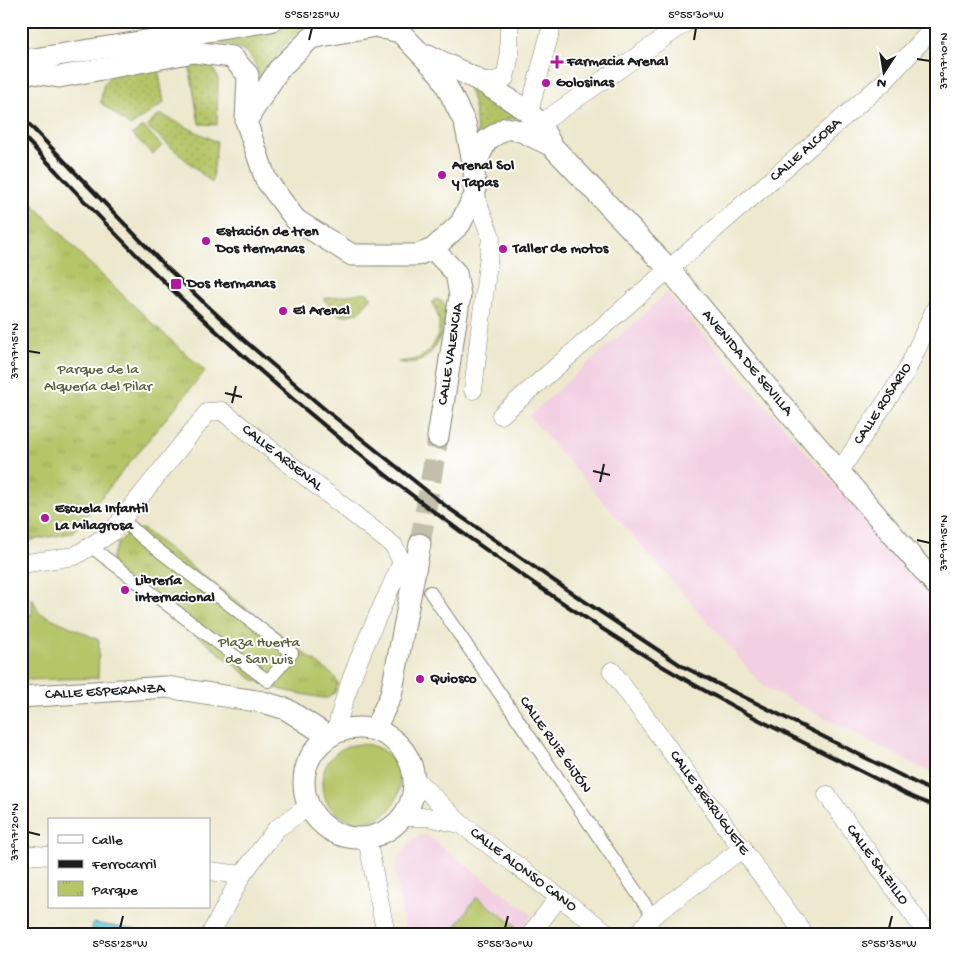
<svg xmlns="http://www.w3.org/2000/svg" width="957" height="956" viewBox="0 0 957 956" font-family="'Gochi Hand',sans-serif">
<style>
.built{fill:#f2cfe2}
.grass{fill:#b5c568;stroke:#687042}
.park{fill:url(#park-tufts);stroke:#687042}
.garden{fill:url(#garden-dots);stroke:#687042}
.water{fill:url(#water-waves);stroke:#3e727c}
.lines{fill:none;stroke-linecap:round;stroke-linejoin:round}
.tertiary-tunnel{stroke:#c3bfaa;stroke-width:21;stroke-dasharray:21 11;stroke-linecap:butt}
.pedestrian-casing{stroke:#848275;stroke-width:14}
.minor-casing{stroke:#848275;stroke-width:19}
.tertiary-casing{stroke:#848275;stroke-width:23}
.pedestrian{stroke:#fff;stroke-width:12}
.minor{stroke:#fff;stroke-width:18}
.tertiary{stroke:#fff;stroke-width:21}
.rail{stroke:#1c1c1c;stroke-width:4}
.ticks{fill:none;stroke:#1c1c1c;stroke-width:2}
.poi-dot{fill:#b5179e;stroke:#fff;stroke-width:2}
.labels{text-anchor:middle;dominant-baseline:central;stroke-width:4;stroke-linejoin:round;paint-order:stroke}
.poi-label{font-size:15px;font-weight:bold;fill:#1c1c1c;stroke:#fff;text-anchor:start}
.street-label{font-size:15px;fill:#1c1c1c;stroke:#fff}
.park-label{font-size:15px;fill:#59603a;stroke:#fff}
.neatline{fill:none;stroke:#1c1c1c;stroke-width:2}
.ticks-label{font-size:12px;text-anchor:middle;fill:#1c1c1c}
</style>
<defs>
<pattern id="park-tufts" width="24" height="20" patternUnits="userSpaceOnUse" patternTransform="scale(1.25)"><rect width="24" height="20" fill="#b5c568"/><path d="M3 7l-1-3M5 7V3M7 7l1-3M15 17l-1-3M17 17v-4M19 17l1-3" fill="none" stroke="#9ba95a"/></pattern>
<pattern id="garden-dots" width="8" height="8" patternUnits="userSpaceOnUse" patternTransform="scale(1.25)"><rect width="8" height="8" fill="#b5c568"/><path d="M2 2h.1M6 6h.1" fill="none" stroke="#9ba95a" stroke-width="1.8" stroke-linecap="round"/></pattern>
<pattern id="water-waves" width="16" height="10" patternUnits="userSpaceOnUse" patternTransform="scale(1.25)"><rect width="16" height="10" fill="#60c7dd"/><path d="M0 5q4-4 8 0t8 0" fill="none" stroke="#53aabd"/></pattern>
</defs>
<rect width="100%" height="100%" fill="#fff"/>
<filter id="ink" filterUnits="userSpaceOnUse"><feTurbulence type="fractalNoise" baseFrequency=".02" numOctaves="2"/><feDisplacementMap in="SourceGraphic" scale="10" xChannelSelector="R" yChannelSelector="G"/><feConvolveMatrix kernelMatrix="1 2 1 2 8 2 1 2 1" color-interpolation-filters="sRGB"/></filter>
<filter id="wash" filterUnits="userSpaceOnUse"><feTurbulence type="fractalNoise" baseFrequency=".0096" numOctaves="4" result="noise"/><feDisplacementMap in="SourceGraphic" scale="20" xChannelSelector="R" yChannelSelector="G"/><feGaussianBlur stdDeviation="1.12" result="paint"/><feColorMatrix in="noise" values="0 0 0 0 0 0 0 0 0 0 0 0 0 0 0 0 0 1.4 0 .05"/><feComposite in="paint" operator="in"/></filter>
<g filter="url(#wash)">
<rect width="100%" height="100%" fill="#ede8ce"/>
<g class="built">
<path d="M 667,293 L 936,601 L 936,771 L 933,774 L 763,686 L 529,416 Z"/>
<path d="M 425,834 L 532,915 L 518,935 L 406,935 L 395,873 L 398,858 L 412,840 Z"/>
</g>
<g class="grass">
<path d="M 32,598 L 40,613 L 99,640 L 98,678 L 25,680 L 21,614 L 32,615 Z"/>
<circle cx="361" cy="783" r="39"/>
<path d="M 477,897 L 516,926 L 509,935 L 449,935 Z"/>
</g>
<g class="park">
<path d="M 144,127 L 162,146 L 153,154 L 132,134 Z"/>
<path d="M 21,191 L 85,259 L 152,323 L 205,371 L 72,533 L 21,542 Z"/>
<path d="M 143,529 L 334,676 L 338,683 L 335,692 L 328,698 L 322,698 L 282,690 L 252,679 L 112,568 L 112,556 L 119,542 L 131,530 Z"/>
</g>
<g class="garden">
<path d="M 306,23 L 281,49 L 260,79 C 254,55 246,47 221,44 C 239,30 284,26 306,23 Z"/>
<path d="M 189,64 L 212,64 L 218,79 L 217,125 L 199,124 Z"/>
<path d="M 158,67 L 164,103 L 130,126 L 101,103 L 103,86 L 111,74 Z"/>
<path d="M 466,83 L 520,117 L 508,119 L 477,136 C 476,117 475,101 466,83 Z"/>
<path d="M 160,114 L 217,142 L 212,183 L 147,126 Z"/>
<path d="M 366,292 L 372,297 L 358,313 L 341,316 L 323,299 Z"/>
<path d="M 436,299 L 443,302 C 449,309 446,316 444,324 C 438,348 425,369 398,362 C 406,361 414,361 421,357 C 441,345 444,320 432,302 Z"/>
</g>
<path class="water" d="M 93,923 L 137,930 L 134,935 L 91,935 Z"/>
</g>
<g filter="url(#ink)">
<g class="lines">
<path class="tertiary-tunnel" d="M 420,544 L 438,437"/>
<g class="pedestrian-casing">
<g id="pedestrian">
<path d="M 90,546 L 268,681 L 292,653 L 145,540 L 122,519"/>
<path d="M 430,592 L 653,916"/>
</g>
</g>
<g class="minor-casing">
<g id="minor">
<path d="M 161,21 L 164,38"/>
<path d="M 484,83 L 505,78 L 509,59 L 509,21"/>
<path d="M 529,112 L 553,21"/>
<path d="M 540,124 L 688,21"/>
<path d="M 473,390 L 491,237 L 475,195"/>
<path d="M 501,415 L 884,82 L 936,25"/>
<path d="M 839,472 L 907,370 L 936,307"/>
<path d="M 21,564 L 75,556 L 111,533 L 208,412 L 222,411 L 394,546 L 402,562 C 378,617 349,672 336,731"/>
<path d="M 612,671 L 805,935"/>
<path d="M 415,779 L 461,824 L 610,935"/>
<path d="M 827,795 L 928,935"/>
<path d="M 404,817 L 428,817 L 460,824"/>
<path d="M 367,838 L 386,935"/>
<path d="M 21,854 L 49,856"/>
<path d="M 209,871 L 242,875"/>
<path d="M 210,935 L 242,875 L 276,829 L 308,807"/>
<path d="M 530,935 L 559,897"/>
<path d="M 637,935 L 653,916 L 743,848"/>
</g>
</g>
<g class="tertiary-casing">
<g id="tertiary">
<path d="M 428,55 L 484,83 L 529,112 L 540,124 L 552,146 L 669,269 L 777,399 L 936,585"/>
<path d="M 21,61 L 271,21"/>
<path d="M 21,71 L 59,77 L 194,52 L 232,57 L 248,75 L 246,121 L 266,180 L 296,220 L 352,255 L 417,255 L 433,249 L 460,224 L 475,195 L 474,167 L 465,123 L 441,75 L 400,32 L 375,26 L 311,38 L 279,69 L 246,121"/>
<path d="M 474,167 L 487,140 L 506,128 L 521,131 L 552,146"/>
<path d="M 433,249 L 456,273 L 460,295 L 438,437"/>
<path d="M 21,697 L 166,687 L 263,702 L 286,709 L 328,736"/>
<circle cx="359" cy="783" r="55"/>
<path d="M 375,729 L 391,695 L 420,544"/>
</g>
</g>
<use href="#pedestrian" class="pedestrian"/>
<use href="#minor" class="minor"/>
<use href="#tertiary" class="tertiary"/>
<g class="rail">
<path d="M 21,116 L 164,265 L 245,341 L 327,411 L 447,507 L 566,589 L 682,666 L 936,793"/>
<path d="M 21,134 C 66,181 110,230 157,275 C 303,418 466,544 639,652 C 725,706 816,748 906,794 L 936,807"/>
</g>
</g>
</g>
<path class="ticks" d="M 309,40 L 312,28M 694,40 L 696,28M 917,59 L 930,61M 28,351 L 40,353M 225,393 L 242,397M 232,403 L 236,386M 593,471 L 610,475M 600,482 L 604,464M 917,540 L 930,543M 28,832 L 40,835M 120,928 L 123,916M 505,928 L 508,916M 889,928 L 892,916"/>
<g class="poi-dot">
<path d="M554.5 54.5h5v5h5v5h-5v5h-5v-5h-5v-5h5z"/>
<circle cx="546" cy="83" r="5"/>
<circle cx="442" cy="175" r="5"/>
<circle cx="206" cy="241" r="5"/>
<circle cx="503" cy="249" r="5"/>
<rect x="170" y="278" width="12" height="12" rx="2.5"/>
<circle cx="283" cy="311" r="5"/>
<circle cx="45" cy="518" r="5"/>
<circle cx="125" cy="590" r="5"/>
<circle cx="420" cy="679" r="5"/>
</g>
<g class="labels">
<g class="poi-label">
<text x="567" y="62">Farmacia Arenal</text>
<text x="556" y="83">Golosinas</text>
<text x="452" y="166">Arenal Sol<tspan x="452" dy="17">y Tapas</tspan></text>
<text x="216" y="232">Estación de tren<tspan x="216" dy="17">Dos Hermanas</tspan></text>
<text x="513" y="249">Taller de motos</text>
<text x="187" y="284">Dos Hermanas</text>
<text x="293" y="311">El Arenal</text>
<text x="55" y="509">Escuela Infantil<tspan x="55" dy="17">La Milagrosa</tspan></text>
<text x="135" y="581">Librería<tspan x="135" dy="17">internacional</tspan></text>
<text x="430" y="679">Quiosco</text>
</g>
<g class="street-label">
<text transform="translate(806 150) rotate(-41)">CALLE ALCOBA</text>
<text transform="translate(451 354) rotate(-81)">CALLE VALENCIA</text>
<text transform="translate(747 363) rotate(50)">AVENIDA DE SEVILLA</text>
<text transform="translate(883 404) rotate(-57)">CALLE ROSARIO</text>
<text transform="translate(282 458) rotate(38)">CALLE ARSENAL</text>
<text transform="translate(105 692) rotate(-3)">CALLE ESPERANZA</text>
<text transform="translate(555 745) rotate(55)">CALLE RUIZ GIJÓN</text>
<text transform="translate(709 803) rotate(54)">CALLE BERRUGUETE</text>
<text transform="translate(877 865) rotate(54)">CALLE SALZILLO</text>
<text transform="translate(523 870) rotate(37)">CALLE ALONSO CANO</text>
</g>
<g class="park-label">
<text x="98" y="370">Parque de la<tspan x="98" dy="17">Alquería del Pilar</tspan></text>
<text x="259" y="643">Plaza Huerta<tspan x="259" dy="17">de San Luis</tspan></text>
</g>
</g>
<rect width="957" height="956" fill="none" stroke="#fff" stroke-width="55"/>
<rect x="48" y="818" width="162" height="90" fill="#ffffff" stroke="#a4a4a4"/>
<rect x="58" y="835" width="25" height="8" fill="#ffffff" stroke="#a4a4a4"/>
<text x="92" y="844" font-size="15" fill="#1c1c1c">Calle</text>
<rect x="58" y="860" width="25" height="8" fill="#1c1c1c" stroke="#a4a4a4"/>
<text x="92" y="868" font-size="15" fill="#1c1c1c">Ferrocarril</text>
<rect x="58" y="881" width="25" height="15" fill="url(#park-tufts)" stroke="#a4a4a4"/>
<text x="92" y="894" font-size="15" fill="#1c1c1c">Parque</text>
<g transform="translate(884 72) rotate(192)" stroke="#ffffff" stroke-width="4" paint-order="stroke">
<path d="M0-4L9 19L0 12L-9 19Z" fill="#1c1c1c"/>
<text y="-8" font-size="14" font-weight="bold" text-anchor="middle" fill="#1c1c1c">N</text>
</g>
<rect x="28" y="28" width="902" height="900" class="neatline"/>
<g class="ticks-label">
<text x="312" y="18">5°55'25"W</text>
<text x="696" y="18">5°55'30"W</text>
<text transform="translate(943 61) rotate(-90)" y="4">37°17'10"N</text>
<text transform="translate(14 351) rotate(-90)" y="4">37°17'15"N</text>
<text transform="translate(943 543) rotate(-90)" y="4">37°17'15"N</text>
<text transform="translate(14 832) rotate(-90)" y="4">37°17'20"N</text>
<text x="120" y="947">5°55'25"W</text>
<text x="505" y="947">5°55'30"W</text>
<text x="889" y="947">5°55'35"W</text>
</g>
</svg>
